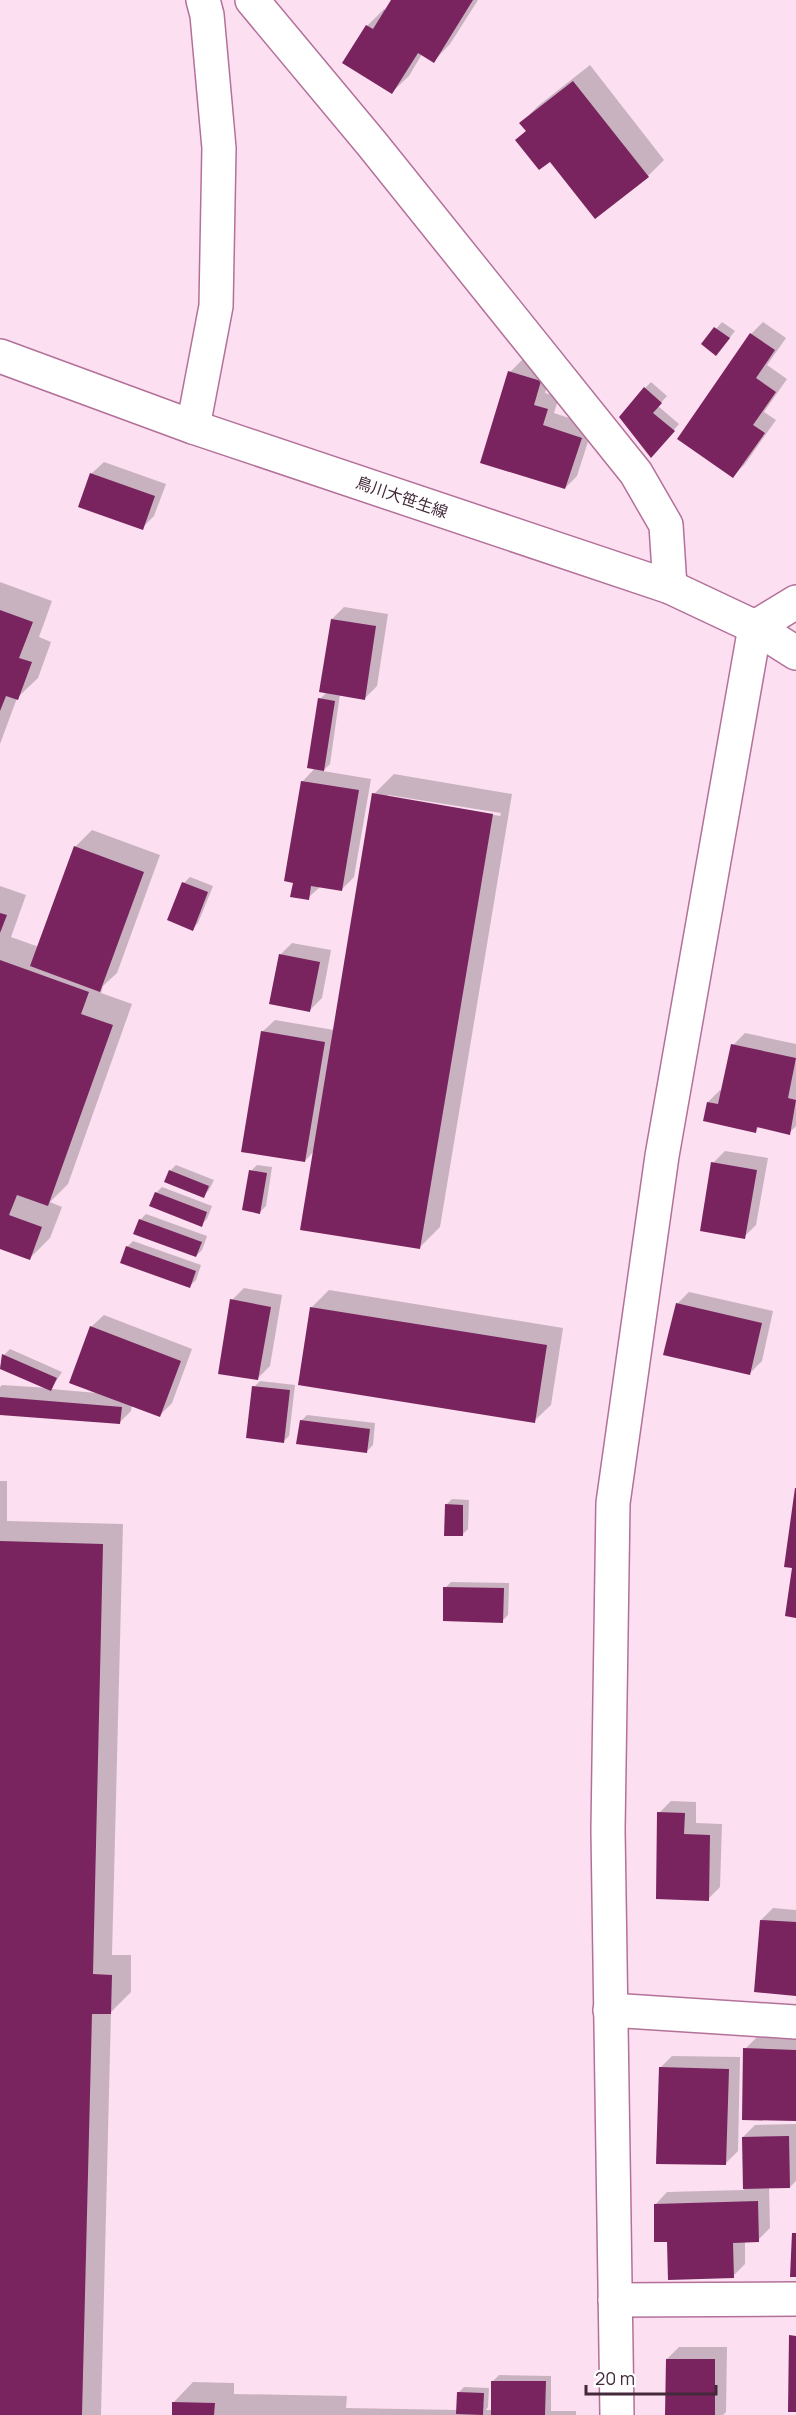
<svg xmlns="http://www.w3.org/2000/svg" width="796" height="2415" font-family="Manrope,'Noto Sans JP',sans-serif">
	<rect width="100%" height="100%" fill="#fcdff0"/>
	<g fill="#0003" fill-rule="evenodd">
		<path d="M 393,0 L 478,0 L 450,44 L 434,61 L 422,54 L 409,76 L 392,92 L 367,26 L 384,9 L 387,11 Z"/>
		<path d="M 590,65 L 664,160 L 648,176 L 550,160 L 517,140 L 527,130 L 521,123 L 538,106 Z"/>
		<path d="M 722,322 L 735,331 L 722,348 L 703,344 Z"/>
		<path d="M 763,322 L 786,338 L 767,365 L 787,379 L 764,412 L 776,420 L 745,464 L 733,476 L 751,334 Z"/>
		<path d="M 522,360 L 552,369 L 545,393 L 559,397 L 554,413 L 593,426 L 577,476 L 565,488 L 510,372 Z"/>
		<path d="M 651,382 L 667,396 L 658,406 L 679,424 L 657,450 L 645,388 Z"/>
		<path d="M 104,462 L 166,484 L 154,516 L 142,528 L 91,474 Z"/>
		<path d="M 0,582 L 52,601 L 39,637 L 51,642 L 38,678 L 17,698 L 0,744 Z"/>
		<path d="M 344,607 L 388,614 L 377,686 L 365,698 L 340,694 L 330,764 L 323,771 L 371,779 L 354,877 L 342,889 L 321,886 L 308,898 L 302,782 L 315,768 L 320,699 L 327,692 L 332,619 Z"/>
		<path d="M 394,774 L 512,794 L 440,1227 L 419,1248 L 314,1151 L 305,1161 L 262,1032 L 275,1020 L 334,1030 L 374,794 ZM 388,795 L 501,813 L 500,816 L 388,798 Z"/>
		<path d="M 92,830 L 160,855 L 117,973 L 103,986 L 101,993 L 132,1004 L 68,1184 L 50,1202 L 62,1207 L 50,1238 L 30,1258 L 0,1247 L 0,886 L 26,895 L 11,937 L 39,947 L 75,847 Z"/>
		<path d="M 190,877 L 213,886 L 198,923 L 193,929 L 184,883 Z"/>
		<path d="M 292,943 L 331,950 L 322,998 L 310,1010 L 280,955 Z"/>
		<path d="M 745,1033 L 796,1044 L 796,1126 L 789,1133 L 760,1126 L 755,1131 L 708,1102 L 720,1090 L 723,1091 L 733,1045 Z"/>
		<path d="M 725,1151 L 768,1158 L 756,1225 L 744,1237 L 713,1163 Z"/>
		<path d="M 176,1165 L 214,1180 L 209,1190 L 203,1196 L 170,1171 Z"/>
		<path d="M 257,1165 L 272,1167 L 266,1206 L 260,1212 L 251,1171 Z"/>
		<path d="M 162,1187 L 212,1206 L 207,1219 L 201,1225 L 156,1193 Z"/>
		<path d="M 146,1214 L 207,1236 L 202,1250 L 196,1256 L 140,1220 Z"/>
		<path d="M 133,1241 L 201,1265 L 196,1280 L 190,1286 L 127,1247 Z"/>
		<path d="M 244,1288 L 282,1295 L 270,1366 L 258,1378 L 232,1300 Z"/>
		<path d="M 329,1290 L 563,1328 L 551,1405 L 534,1421 L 312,1307 Z"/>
		<path d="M 689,1292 L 773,1311 L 762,1361 L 750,1373 L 677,1304 Z"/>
		<path d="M 104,1315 L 192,1349 L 172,1403 L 160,1415 L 132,1405 L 131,1411 L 119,1423 L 0,1413 L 0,1387 L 2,1385 L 49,1388 L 0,1367 L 4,1355 L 10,1349 L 62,1372 L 51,1389 L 97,1393 L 91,1327 Z"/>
		<path d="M 260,1381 L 295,1385 L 289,1436 L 283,1442 L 254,1387 Z"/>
		<path d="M 307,1415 L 375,1423 L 373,1445 L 367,1451 L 301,1421 Z"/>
		<path d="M 0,1481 L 7,1481 L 7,1521 L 123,1524 L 112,1955 L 131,1955 L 131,1992 L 111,2012 L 101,2415 L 0,2415 Z"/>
		<path d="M 452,1499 L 469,1500 L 468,1529 L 462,1535 L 446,1505 Z"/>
		<path d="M 451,1582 L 509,1583 L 508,1615 L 502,1621 L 445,1588 Z"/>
		<path d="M 671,1801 L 696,1802 L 696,1823 L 722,1824 L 720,1887 L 708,1899 L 659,1813 Z"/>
		<path d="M 773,1908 L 796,1910 L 796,1994 L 761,1920 Z"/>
		<path d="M 757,2037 L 796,2038 L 796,2120 L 745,2049 Z"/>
		<path d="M 672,2056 L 740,2057 L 738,2151 L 726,2163 L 660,2068 Z"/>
		<path d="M 796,2124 L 796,2181 L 790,2187 L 769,2187 L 770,2228 L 758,2240 L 745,2241 L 745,2264 L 733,2276 L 669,2241 L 655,2205 L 667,2192 L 744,2190 L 743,2137 L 755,2125 Z"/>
		<path d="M 679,2347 L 727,2347 L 726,2412 L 723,2415 L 667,2415 L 667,2359 Z"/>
		<path d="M 499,2375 L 551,2376 L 551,2411 L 576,2411 L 576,2415 L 173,2415 L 173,2403 L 193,2382 L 234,2383 L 234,2394 L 347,2396 L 346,2408 L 458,2410 L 458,2393 L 464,2387 L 489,2388 L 488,2407 L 486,2410 L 492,2410 L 493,2381 Z"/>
	</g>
	<g fill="#79245f">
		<path d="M 391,0 L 473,0 L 434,63 L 418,53 L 392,94 L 342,63 L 366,25 L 373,29 Z"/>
		<path d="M 573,81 L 649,177 L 595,219 L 550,162 L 539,170 L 515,140 L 526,131 L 519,123 Z"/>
		<path d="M 714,327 L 730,338 L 716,356 L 701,344 Z"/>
		<path d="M 750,333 L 775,350 L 756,378 L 776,392 L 753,425 L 765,433 L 733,478 L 677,439 Z"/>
		<path d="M 508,371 L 541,381 L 534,405 L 548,409 L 543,425 L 582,438 L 565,489 L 480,463 Z"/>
		<path d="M 644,387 L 662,403 L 653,413 L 675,431 L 651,458 L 619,417 Z"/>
		<path d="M 90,473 L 155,496 L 143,530 L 78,507 Z"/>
		<path d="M 0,610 L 33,622 L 19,658 L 32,662 L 18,700 L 6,696 L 0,711 Z"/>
		<path d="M 331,619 L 376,626 L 365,700 L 319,692 Z"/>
		<path d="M 318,698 L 335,701 L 324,771 L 307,768 Z"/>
		<path d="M 301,781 L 359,790 L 342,891 L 311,886 L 309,900 L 290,897 L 293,883 L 284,881 Z"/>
		<path d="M 372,793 L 493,814 L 420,1249 L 300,1230 Z"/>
		<path d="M 74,846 L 144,872 L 100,992 L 30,966 Z"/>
		<path d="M 182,882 L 208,892 L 193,931 L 167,920 Z"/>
		<path d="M 0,913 L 7,915 L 0,933 Z"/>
		<path d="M 279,954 L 320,962 L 310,1012 L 269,1004 Z"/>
		<path d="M 0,960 L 89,992 L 81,1014 L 113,1025 L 48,1206 L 17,1195 L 9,1215 L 42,1227 L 30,1260 L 0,1249 Z"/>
		<path d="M 261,1031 L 325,1042 L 305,1162 L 241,1152 Z"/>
		<path d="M 731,1044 L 796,1058 L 788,1098 L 796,1100 L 790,1135 L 757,1127 L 756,1133 L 703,1121 L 707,1102 L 718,1104 Z"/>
		<path d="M 711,1162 L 757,1170 L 745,1239 L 700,1231 Z"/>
		<path d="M 169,1170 L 209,1186 L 204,1198 L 164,1182 Z"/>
		<path d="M 249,1170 L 267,1173 L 260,1214 L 242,1210 Z"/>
		<path d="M 155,1192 L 207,1212 L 202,1227 L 149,1206 Z"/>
		<path d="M 139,1219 L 202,1242 L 196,1257 L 133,1234 Z"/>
		<path d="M 126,1246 L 196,1271 L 190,1288 L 120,1263 Z"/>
		<path d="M 230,1299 L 271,1307 L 258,1380 L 218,1374 Z"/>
		<path d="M 676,1303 L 762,1323 L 750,1375 L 663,1355 Z"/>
		<path d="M 310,1307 L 547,1345 L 535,1423 L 298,1385 Z"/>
		<path d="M 90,1326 L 181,1361 L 160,1417 L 69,1383 Z"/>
		<path d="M 2,1354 L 57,1378 L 51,1391 L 0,1369 Z"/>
		<path d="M 252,1386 L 290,1390 L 284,1443 L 246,1438 Z"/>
		<path d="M 0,1397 L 122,1407 L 120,1424 L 0,1415 Z"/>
		<path d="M 300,1420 L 370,1429 L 367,1453 L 296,1444 Z"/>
		<path d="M 795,1488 L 796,1488 L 796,1618 L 785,1616 L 792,1568 L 784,1567 Z"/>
		<path d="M 445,1504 L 463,1505 L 463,1536 L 444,1536 Z"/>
		<path d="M 0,1541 L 103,1544 L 93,1974 L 112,1975 L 111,2014 L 92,2014 L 82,2415 L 0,2415 Z"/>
		<path d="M 443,1587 L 504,1588 L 503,1623 L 443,1621 Z"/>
		<path d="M 657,1812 L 685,1813 L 684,1834 L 710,1835 L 709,1901 L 656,1899 Z"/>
		<path d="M 760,1920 L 796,1922 L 796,1996 L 754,1992 Z"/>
		<path d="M 743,2048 L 796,2050 L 796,2121 L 742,2120 Z"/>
		<path d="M 659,2067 L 729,2069 L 726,2165 L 656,2164 Z"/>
		<path d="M 789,2136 L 790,2188 L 743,2189 L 742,2137 Z"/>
		<path d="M 758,2201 L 759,2242 L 733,2243 L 734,2278 L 668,2280 L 667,2242 L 654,2242 L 654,2204 Z"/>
		<path d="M 792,2233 L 796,2233 L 796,2277 L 790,2277 Z"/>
		<path d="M 789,2335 L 796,2336 L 796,2412 L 788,2412 Z"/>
		<path d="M 666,2359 L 715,2359 L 715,2415 L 665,2415 Z"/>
		<path d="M 491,2381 L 546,2381 L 545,2415 L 491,2415 Z"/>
		<path d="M 457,2392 L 484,2393 L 483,2415 L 456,2414 Z"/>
		<path d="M 172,2402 L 215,2403 L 214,2415 L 172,2415 Z"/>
	</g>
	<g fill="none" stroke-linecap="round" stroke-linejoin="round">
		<defs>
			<g id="minor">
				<path d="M 252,0 L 372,144 L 636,473 L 666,525 L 670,587"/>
				<path d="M 0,356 L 193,427 L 670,587 L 755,627 L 796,653"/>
				<path d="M 193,427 L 216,306 L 219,148 L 207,15 L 203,0"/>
				<path d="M 610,2010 L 796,2022"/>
				<path d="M 615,2300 L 796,2299"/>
				<path d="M 617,2415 L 608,1830 L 613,1503 L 662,1156 L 755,627 L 796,602"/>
			</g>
		</defs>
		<use href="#minor" stroke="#b3719a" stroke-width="36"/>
		<use href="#minor" stroke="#fff" stroke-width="33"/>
	</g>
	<g text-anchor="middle" stroke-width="6" stroke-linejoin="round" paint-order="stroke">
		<g font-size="16" fill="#44293a" stroke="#fff">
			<text transform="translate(402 497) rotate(19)" y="6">鳥川大笹生線</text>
		</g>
	</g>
	<path d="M586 2385v9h130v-9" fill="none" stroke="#44293a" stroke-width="3"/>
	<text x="595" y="2385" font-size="18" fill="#44293a" stroke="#ffffff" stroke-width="4.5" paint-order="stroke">20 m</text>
</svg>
